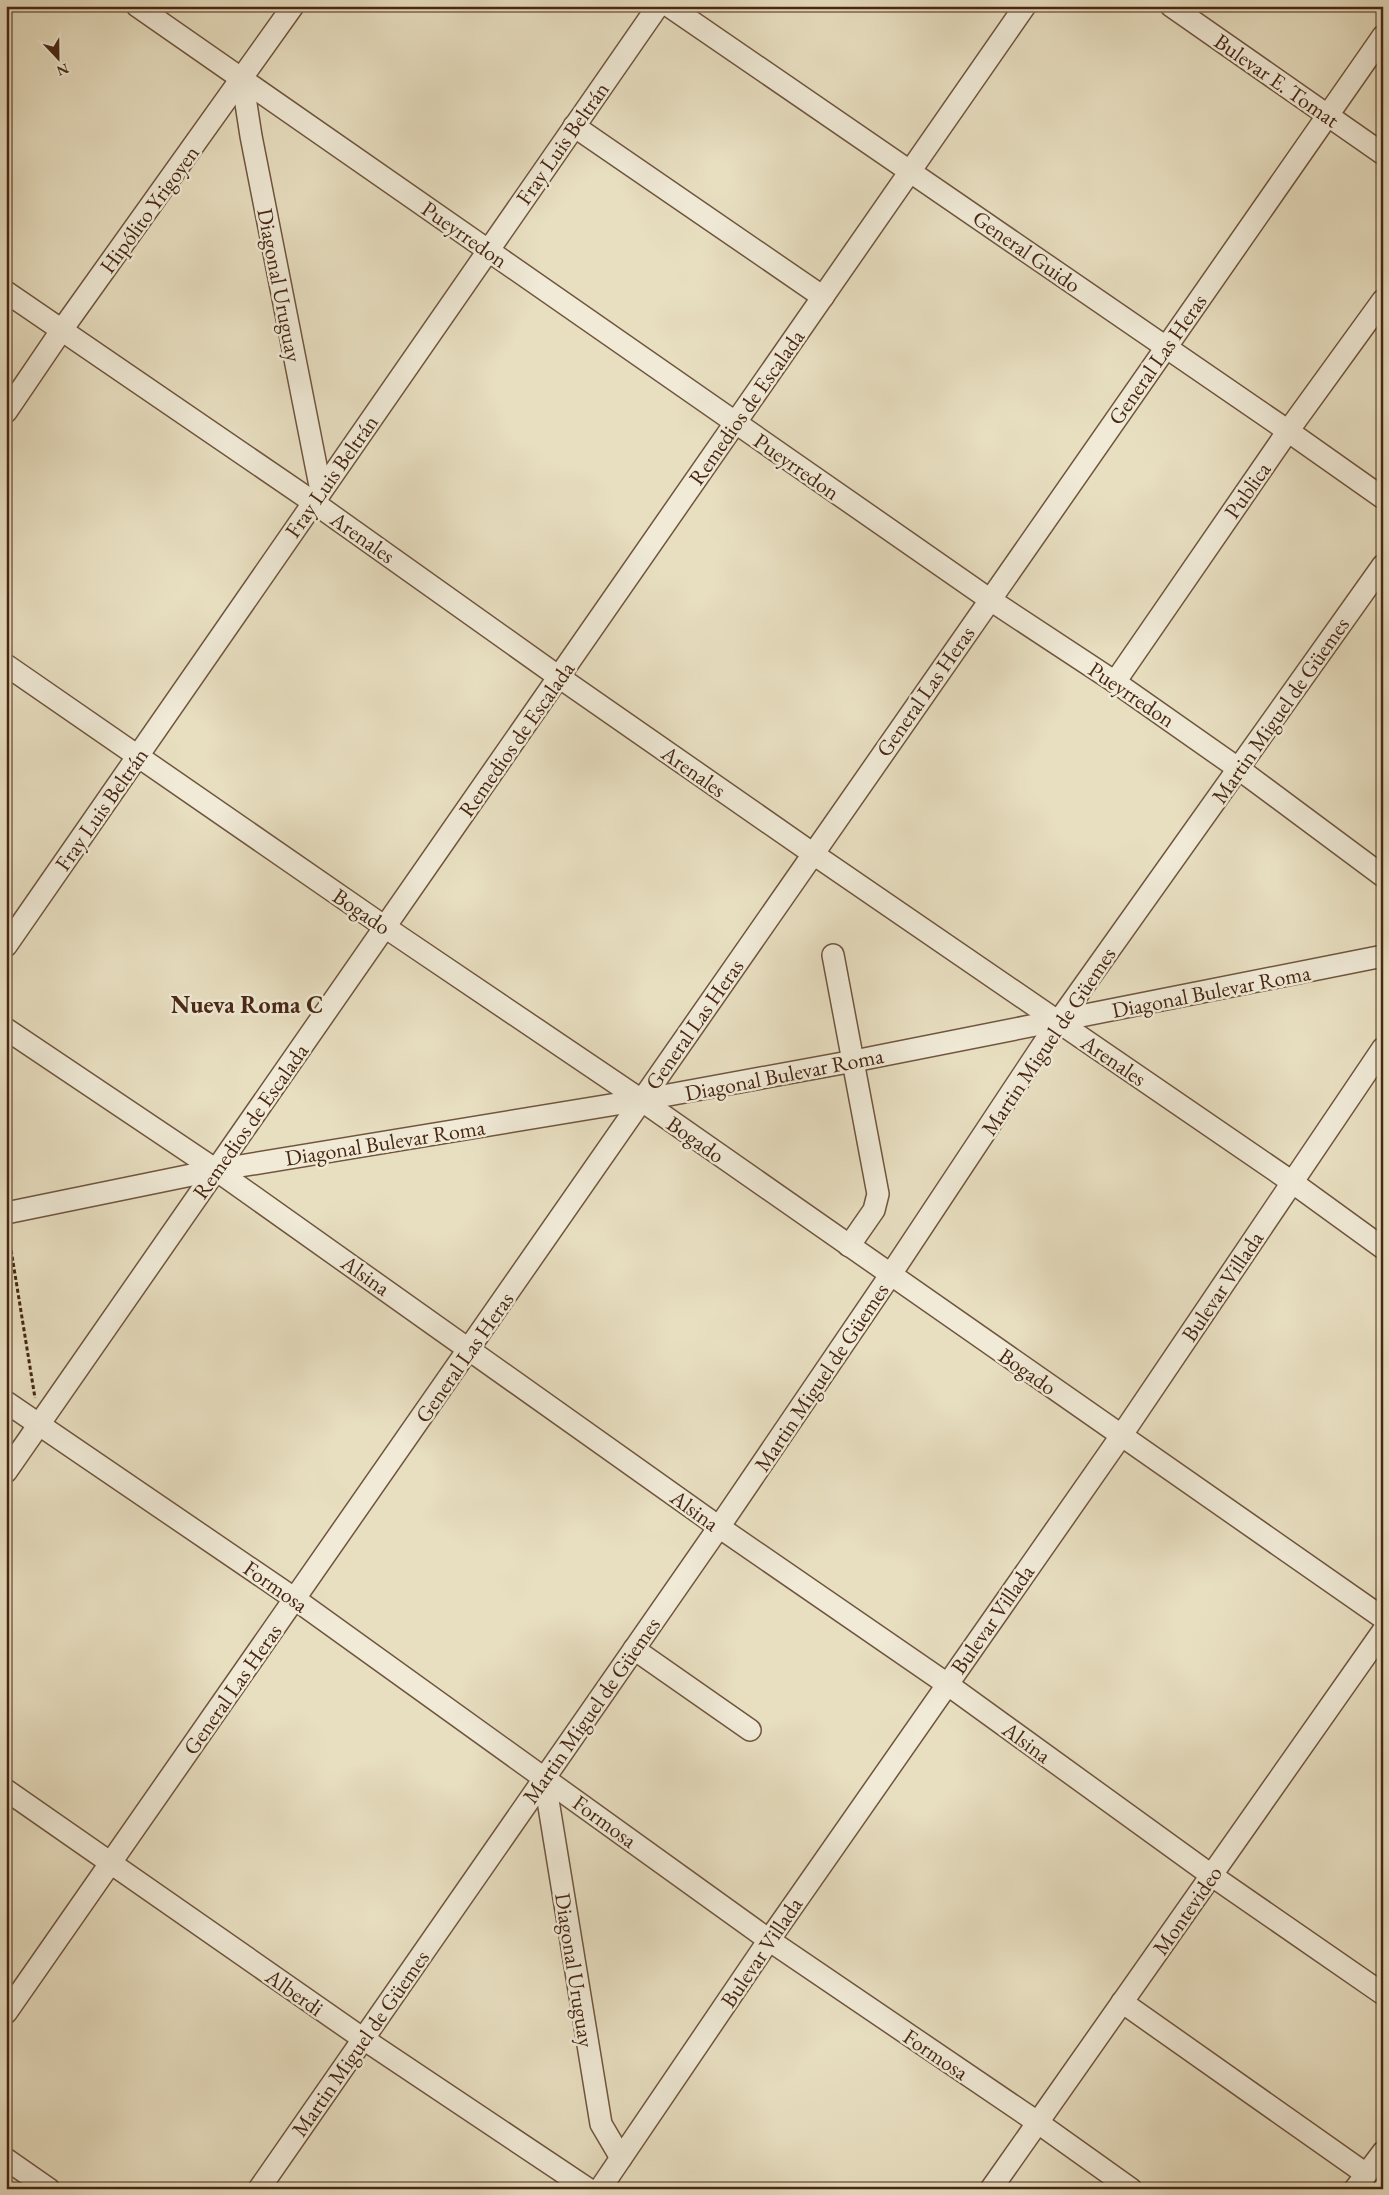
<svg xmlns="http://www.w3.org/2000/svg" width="1389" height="2195" font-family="'EB Garamond',serif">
	<rect width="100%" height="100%" fill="#e8dfc1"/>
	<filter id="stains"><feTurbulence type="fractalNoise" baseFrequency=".004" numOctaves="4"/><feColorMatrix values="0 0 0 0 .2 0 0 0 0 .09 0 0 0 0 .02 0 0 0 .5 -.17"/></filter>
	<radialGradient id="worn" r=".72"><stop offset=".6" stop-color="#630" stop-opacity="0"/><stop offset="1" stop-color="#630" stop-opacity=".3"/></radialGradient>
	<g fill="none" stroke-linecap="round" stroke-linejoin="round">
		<defs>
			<g id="minor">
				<path d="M 137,6 L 989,599 L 1115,682 L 1239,769 L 1383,876"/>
				<path d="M 669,6 L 1288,431 L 1383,498"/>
				<path d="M 1171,6 L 1383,154"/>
				<path d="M 242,78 L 251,136 L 321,491"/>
				<path d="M 574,126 L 823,297"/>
				<path d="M 6,292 L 313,502 L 559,677 L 812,853 L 1292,1182 L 1383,1248"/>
				<path d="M 6,412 L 61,331 L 293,6"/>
				<path d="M 6,665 L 385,927 L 641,1100 L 1383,1618"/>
				<path d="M 1115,682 L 1288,431 L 1383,300"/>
				<path d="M 6,946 L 658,6"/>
				<path d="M 833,955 L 878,1194 L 874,1210 L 849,1246"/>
				<path d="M 6,1029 L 216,1170 L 719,1527 L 947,1684 L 1211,1875 L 1383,1994"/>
				<path d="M 6,1213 L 216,1170 L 641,1100 L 854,1061 L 1383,956"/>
				<path d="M 6,1402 L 295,1599 L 769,1940 L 1037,2122 L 1131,2189"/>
				<path d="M 6,1472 L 1025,6"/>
				<path d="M 634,1649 L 750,1730"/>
				<path d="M 544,1776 L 601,2124 L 621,2158"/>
				<path d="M 6,1790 L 362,2038 L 588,2189"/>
				<path d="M 1122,2002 L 1366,2174"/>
				<path d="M 6,2013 L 1383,36"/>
				<path d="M 6,2159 L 49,2189"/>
				<path d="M 259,2189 L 719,1527 L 891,1274 L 1058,1022 L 1383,565"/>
				<path d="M 600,2189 L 769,1940 L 1121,1436 L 1383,1048"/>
				<path d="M 991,2189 L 1383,1631"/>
				<path d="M 1355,2189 L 1383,2152"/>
			</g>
		</defs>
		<use href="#minor" stroke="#70553e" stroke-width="24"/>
		<path stroke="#482713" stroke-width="3" stroke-dasharray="4 2.5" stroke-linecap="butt" d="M 8,1231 L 35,1398"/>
		<use href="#minor" stroke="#f0ead7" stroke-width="21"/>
	</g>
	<g text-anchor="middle" stroke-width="5" stroke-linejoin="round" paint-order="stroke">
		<g font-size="22" fill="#482713" stroke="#f0ead7">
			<text transform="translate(1277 80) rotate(35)" y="8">Bulevar E. Tomat</text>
			<text transform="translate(562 143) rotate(-55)" y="8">Fray Luis Beltrán</text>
			<text transform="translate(149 209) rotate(-54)" y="8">Hipólito Yrigoyen</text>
			<text transform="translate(465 234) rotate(35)" y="8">Pueyrredon</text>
			<text transform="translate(1027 251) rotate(35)" y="8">General Guido</text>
			<text transform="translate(280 285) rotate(79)" y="8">Diagonal Uruguay</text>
			<text transform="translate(1157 359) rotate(-55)" y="8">General Las Heras</text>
			<text transform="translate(746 407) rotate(-55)" y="8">Remedios de Escalada</text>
			<text transform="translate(797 466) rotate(35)" y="8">Pueyrredon</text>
			<text transform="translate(331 476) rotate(-55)" y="8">Fray Luis Beltrán</text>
			<text transform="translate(1247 490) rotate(-55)" y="8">Publica</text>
			<text transform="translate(363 537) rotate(35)" y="8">Arenales</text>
			<text transform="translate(925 691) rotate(-55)" y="8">General Las Heras</text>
			<text transform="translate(1132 694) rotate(34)" y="8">Pueyrredon</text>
			<text transform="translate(1280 710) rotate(-55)" y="8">Martin Miguel de Güemes</text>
			<text transform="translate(516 739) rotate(-55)" y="8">Remedios de Escalada</text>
			<text transform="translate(694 771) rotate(35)" y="8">Arenales</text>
			<text transform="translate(101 809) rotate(-55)" y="8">Fray Luis Beltrán</text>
			<text transform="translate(362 911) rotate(34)" y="8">Bogado</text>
			<text transform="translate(1211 991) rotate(-11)" y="8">Diagonal Bulevar Roma</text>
			<text transform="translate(694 1024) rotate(-55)" y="8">General Las Heras</text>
			<text transform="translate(1048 1041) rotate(-56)" y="8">Martin Miguel de Güemes</text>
			<text transform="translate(1114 1060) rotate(34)" y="8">Arenales</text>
			<text transform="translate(784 1074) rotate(-11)" y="8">Diagonal Bulevar Roma</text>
			<text transform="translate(250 1121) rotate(-55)" y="8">Remedios de Escalada</text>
			<text transform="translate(696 1139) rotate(35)" y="8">Bogado</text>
			<text transform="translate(385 1142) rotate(-9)" y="8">Diagonal Bulevar Roma</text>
			<text transform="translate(366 1275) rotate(35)" y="8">Alsina</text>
			<text transform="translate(1222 1286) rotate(-56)" y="8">Bulevar Villada</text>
			<text transform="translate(464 1357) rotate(-55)" y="8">General Las Heras</text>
			<text transform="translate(1028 1371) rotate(35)" y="8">Bogado</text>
			<text transform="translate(821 1377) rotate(-56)" y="8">Martin Miguel de Güemes</text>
			<text transform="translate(695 1510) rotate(36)" y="8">Alsina</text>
			<text transform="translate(276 1586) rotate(35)" y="8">Formosa</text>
			<text transform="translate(992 1619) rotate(-55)" y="8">Bulevar Villada</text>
			<text transform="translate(232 1689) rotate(-55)" y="8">General Las Heras</text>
			<text transform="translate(591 1710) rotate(-55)" y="8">Martin Miguel de Güemes</text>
			<text transform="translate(1027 1742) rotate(36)" y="8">Alsina</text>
			<text transform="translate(605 1821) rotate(36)" y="8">Formosa</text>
			<text transform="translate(1187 1910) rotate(-55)" y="8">Montevideo</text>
			<text transform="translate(761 1952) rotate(-56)" y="8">Bulevar Villada</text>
			<text transform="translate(575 1970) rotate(81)" y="8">Diagonal Uruguay</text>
			<text transform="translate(295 1992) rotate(35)" y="8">Alberdi</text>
			<text transform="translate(360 2043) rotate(-55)" y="8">Martin Miguel de Güemes</text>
			<text transform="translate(936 2054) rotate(34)" y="8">Formosa</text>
		</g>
		<g font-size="24" font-weight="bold" fill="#482713" stroke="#f0ead7">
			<text x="247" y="1013">Nueva Roma C</text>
		</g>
	</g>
	<rect width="1389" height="2195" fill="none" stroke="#e8dfc1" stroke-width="25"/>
	<rect x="8" y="8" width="1374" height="2180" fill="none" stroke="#482713" stroke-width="2.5"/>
	<rect x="12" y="12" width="1364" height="2170" fill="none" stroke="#482713"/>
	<g transform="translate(58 58) rotate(158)" stroke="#f0ead7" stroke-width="4" paint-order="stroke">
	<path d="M0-4L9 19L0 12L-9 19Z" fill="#482713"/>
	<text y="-8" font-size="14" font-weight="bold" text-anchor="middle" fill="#482713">N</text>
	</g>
	<rect width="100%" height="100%" filter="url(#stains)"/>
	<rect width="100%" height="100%" fill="url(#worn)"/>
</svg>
